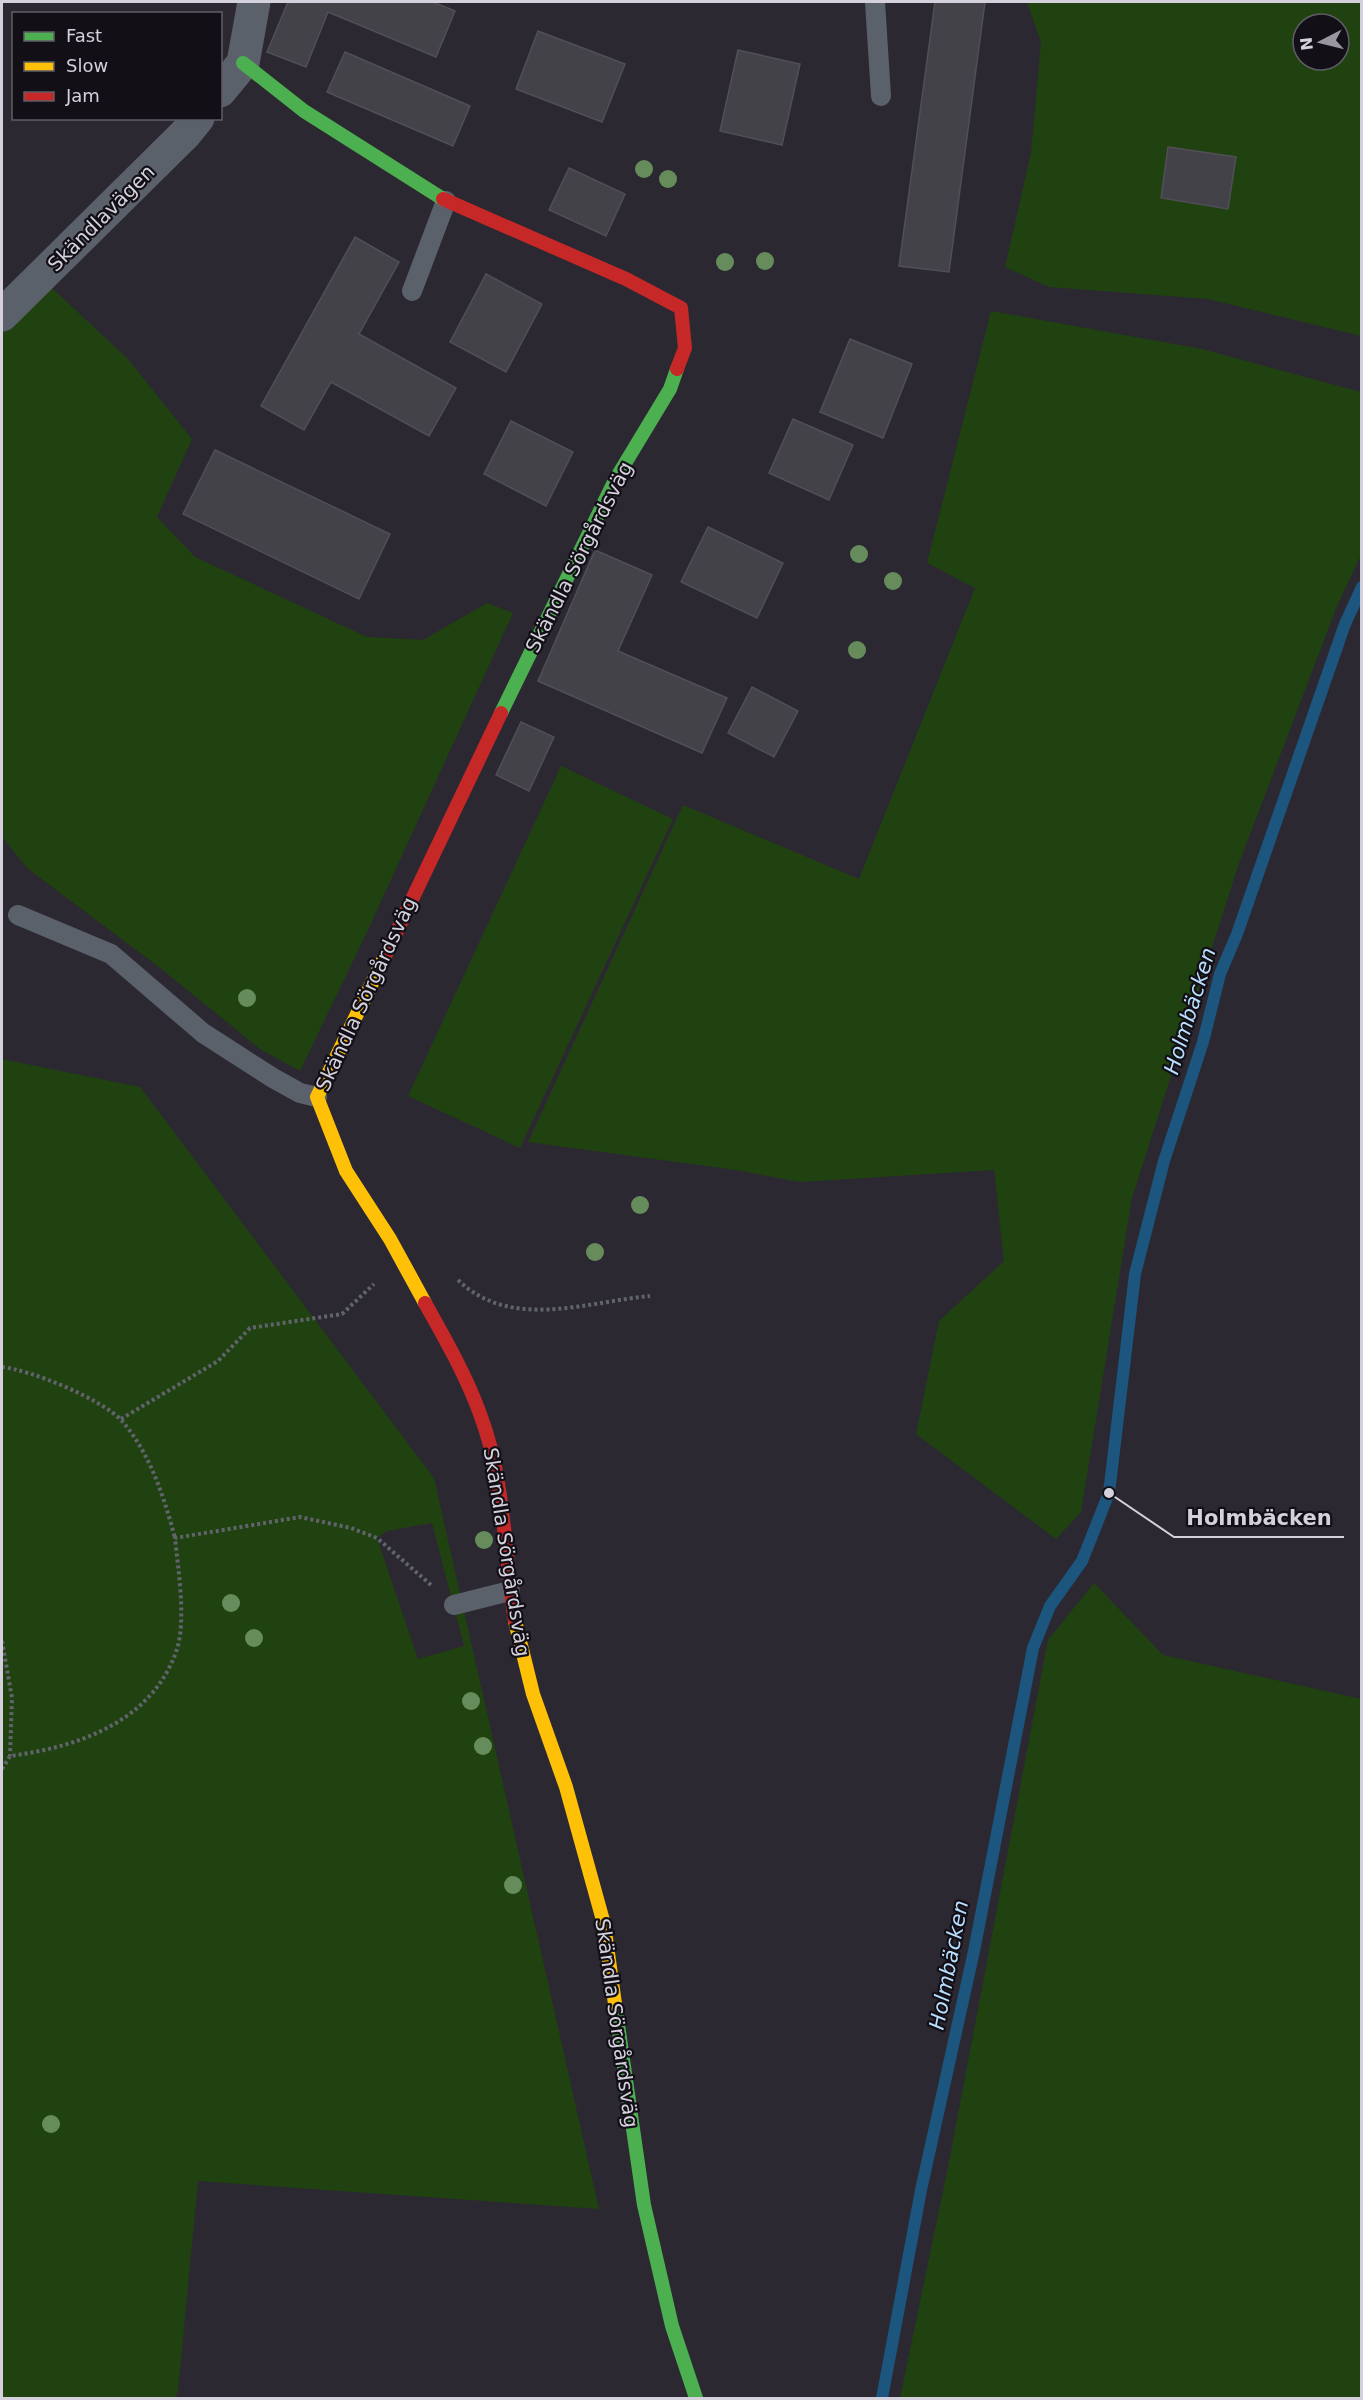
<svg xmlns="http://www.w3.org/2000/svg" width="1363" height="2400" font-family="'DejaVu Sans',sans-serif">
	<rect width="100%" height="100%" fill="#2b2832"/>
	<g fill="#204210" fill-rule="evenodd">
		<path d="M 1027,2 L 1361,2 L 1361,336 L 1208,299 L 1049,287 L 1005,267 L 1031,153 L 1041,42 ZM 1303,24 L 1339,24 L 1339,60 L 1303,60 Z"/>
		<path d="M 52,288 L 128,359 L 192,439 L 157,517 L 195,557 L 367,637 L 423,640 L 487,603 L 513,613 L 367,932 L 300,1071 L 260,1049 L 159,967 L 27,868 L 2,837 L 2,332 Z"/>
		<path d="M 991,311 L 1202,349 L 1361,392 L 1361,555 L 1337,606 L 1238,866 L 1132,1198 L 1081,1512 L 1056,1539 L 916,1434 L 939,1321 L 1004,1261 L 994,1170 L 800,1182 L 736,1170 L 528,1142 L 683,805 L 859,879 L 975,588 L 927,563 Z"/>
		<path d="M 561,766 L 673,819 L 520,1148 L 408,1096 Z"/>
		<path d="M 2,1059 L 140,1087 L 434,1478 L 599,2209 L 198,2181 L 178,2391 L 175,2398 L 2,2398 ZM 432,1523 L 464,1646 L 418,1659 L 377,1538 L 387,1531 Z"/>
		<path d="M 1094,1583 L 1163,1655 L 1361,1699 L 1361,2398 L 900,2398 L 948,2167 L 1048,1640 Z"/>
	</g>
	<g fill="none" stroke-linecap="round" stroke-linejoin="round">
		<path stroke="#1c567f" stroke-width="12" d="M 882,2398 L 921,2190 L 974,1951 L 1033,1648 L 1050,1606 L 1082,1561 L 1109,1493 L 1135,1274 L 1164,1161 L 1203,1042 L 1220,974 L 1237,934 L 1345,624 L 1362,587"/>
	</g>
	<g fill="#444249" stroke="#514e57" stroke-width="1.5">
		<path d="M 288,2 L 433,2 L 455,11 L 436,57 L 328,12 L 306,67 L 267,52 Z"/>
		<path d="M 935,2 L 985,2 L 949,272 L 899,266 Z"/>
		<path d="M 538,31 L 625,64 L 602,122 L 516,89 Z"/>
		<path d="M 738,50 L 800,64 L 782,145 L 720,131 Z"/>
		<path d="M 345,52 L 470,106 L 453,146 L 327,92 Z"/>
		<path d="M 1168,147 L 1236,157 L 1228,209 L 1161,198 Z"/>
		<path d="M 569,168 L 625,194 L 606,236 L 549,210 Z"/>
		<path d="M 355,237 L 399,262 L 359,334 L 456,388 L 429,436 L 331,382 L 304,430 L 261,406 Z"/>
		<path d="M 486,274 L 542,304 L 506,372 L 450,342 Z"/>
		<path d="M 850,339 L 912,364 L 883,438 L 820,412 Z"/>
		<path d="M 793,419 L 853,445 L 829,500 L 769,473 Z"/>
		<path d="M 511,421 L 573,452 L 546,506 L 484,474 Z"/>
		<path d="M 215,450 L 390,534 L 359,599 L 183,514 Z"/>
		<path d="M 708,527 L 783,563 L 757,618 L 681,582 Z"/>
		<path d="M 595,550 L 652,575 L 618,651 L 727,698 L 702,753 L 538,681 Z"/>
		<path d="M 752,687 L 798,711 L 774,757 L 728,733 Z"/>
		<path d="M 521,722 L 554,737 L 529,791 L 496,775 Z"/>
	</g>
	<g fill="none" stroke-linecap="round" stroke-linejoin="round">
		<g stroke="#61646c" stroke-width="4" stroke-dasharray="3 3" stroke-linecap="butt">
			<path d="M 458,1280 C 511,1331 585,1302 650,1296"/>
			<path d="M 2,1367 C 31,1370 102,1399 122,1421 C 150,1453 164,1497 175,1538"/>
			<path d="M 121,1419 L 218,1361 L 250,1328 L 342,1314 L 374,1284"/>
			<path d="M 2,1641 L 12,1698 L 10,1756"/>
			<path d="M 2,1769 L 10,1756 C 78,1747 151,1722 176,1652 C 187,1622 178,1569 175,1538 L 300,1517 L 351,1528 L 377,1538 L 431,1585"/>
		</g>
		<g stroke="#5b616b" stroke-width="20">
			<path d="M 875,2 L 881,96"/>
			<path d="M 412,291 L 446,201"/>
			<path d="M 18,915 L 111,954 L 203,1033 L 273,1078 L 300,1093 L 317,1097"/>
			<path d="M 454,1605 L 510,1591"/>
		</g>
		<g stroke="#5b616b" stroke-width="33">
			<path d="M 220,91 L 243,63 L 254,2"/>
			<path d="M 2,315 L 185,134 L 198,118"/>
		</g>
		<g stroke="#4caf50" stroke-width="14">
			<path d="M 243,63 L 304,111 L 443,199"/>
			<path d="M 501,713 L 615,480 L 670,389 L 677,369"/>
			<path d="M 615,2004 L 644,2205 L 672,2326 L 696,2398"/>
		</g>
		<g stroke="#ffc107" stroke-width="14">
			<path d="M 385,956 L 317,1097 L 346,1171 L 390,1239 L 425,1303"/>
			<path d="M 515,1621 L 533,1694 L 566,1787 L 604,1924 L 615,2004"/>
		</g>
		<g stroke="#c62828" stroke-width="14">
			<path d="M 443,199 L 626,279 L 681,308 L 685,348 L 677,369"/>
			<path d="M 385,956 L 501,713"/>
			<path d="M 425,1303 C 445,1339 466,1375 480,1414 C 505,1479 504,1553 515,1621"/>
		</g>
	</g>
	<g fill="#658c5a">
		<circle cx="644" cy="169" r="9"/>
		<circle cx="668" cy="179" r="9"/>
		<circle cx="765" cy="261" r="9"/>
		<circle cx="725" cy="262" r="9"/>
		<circle cx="859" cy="554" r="9"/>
		<circle cx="893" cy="581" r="9"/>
		<circle cx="857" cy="650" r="9"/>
		<circle cx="247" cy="998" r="9"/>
		<circle cx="640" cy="1205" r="9"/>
		<circle cx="595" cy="1252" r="9"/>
		<circle cx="484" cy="1540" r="9"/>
		<circle cx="231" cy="1603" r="9"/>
		<circle cx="254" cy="1638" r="9"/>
		<circle cx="471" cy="1701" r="9"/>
		<circle cx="483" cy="1746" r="9"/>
		<circle cx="513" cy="1885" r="9"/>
		<circle cx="51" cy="2124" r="9"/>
	</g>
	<g text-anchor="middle" stroke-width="4.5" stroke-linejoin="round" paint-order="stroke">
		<g font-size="20" fill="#d4d1dc" stroke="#120f17">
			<text transform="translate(101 218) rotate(-45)" y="7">Skändlavägen</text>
			<text transform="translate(579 557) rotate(-63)" y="7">Skändla Sörgårdsväg</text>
			<text transform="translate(366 994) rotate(-65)" y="7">Skändla Sörgårdsväg</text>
			<text transform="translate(507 1552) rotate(81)" y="7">Skändla Sörgårdsväg</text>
			<text transform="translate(617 2023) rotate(82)" y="7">Skändla Sörgårdsväg</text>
		</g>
		<g font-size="21" font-style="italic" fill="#b9dfff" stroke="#120f17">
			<text transform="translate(1190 1011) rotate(-73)" y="7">Holmbäcken</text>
			<text transform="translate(949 1965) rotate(-79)" y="7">Holmbäcken</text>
		</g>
	</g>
	<path fill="none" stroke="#d4d1dc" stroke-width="2" d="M1109 1493L1174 1537H1344"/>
	<circle fill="#d4d1dc" stroke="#120f17" stroke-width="2" cx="1109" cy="1493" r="6"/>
	<g font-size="21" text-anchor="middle" font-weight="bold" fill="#d4d1dc" stroke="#120f17" stroke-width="4.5" stroke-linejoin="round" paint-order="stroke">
		<text x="1259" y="1525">Holmbäcken</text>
	</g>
	<rect width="1363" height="2400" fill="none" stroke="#d4d1dc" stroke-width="6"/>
	<rect x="12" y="12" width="210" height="108" fill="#120f17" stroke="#605d66" stroke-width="1.5"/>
	<rect x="24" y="32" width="30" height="9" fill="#4caf50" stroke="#605d66" stroke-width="1.5"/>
	<text x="66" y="42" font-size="18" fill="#d4d1dc">Fast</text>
	<rect x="24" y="62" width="30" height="9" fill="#ffc107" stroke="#605d66" stroke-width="1.5"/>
	<text x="66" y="72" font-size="18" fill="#d4d1dc">Slow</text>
	<rect x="24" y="92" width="30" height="9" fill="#c62828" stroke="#605d66" stroke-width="1.5"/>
	<text x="66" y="102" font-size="18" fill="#d4d1dc">Jam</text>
	<g transform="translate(1321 42) rotate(263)"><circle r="28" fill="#120f17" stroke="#605d66" stroke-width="1.5"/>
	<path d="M0-4.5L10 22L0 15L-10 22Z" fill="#9996a0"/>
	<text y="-9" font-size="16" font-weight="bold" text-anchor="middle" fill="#d4d1dc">N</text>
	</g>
</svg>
